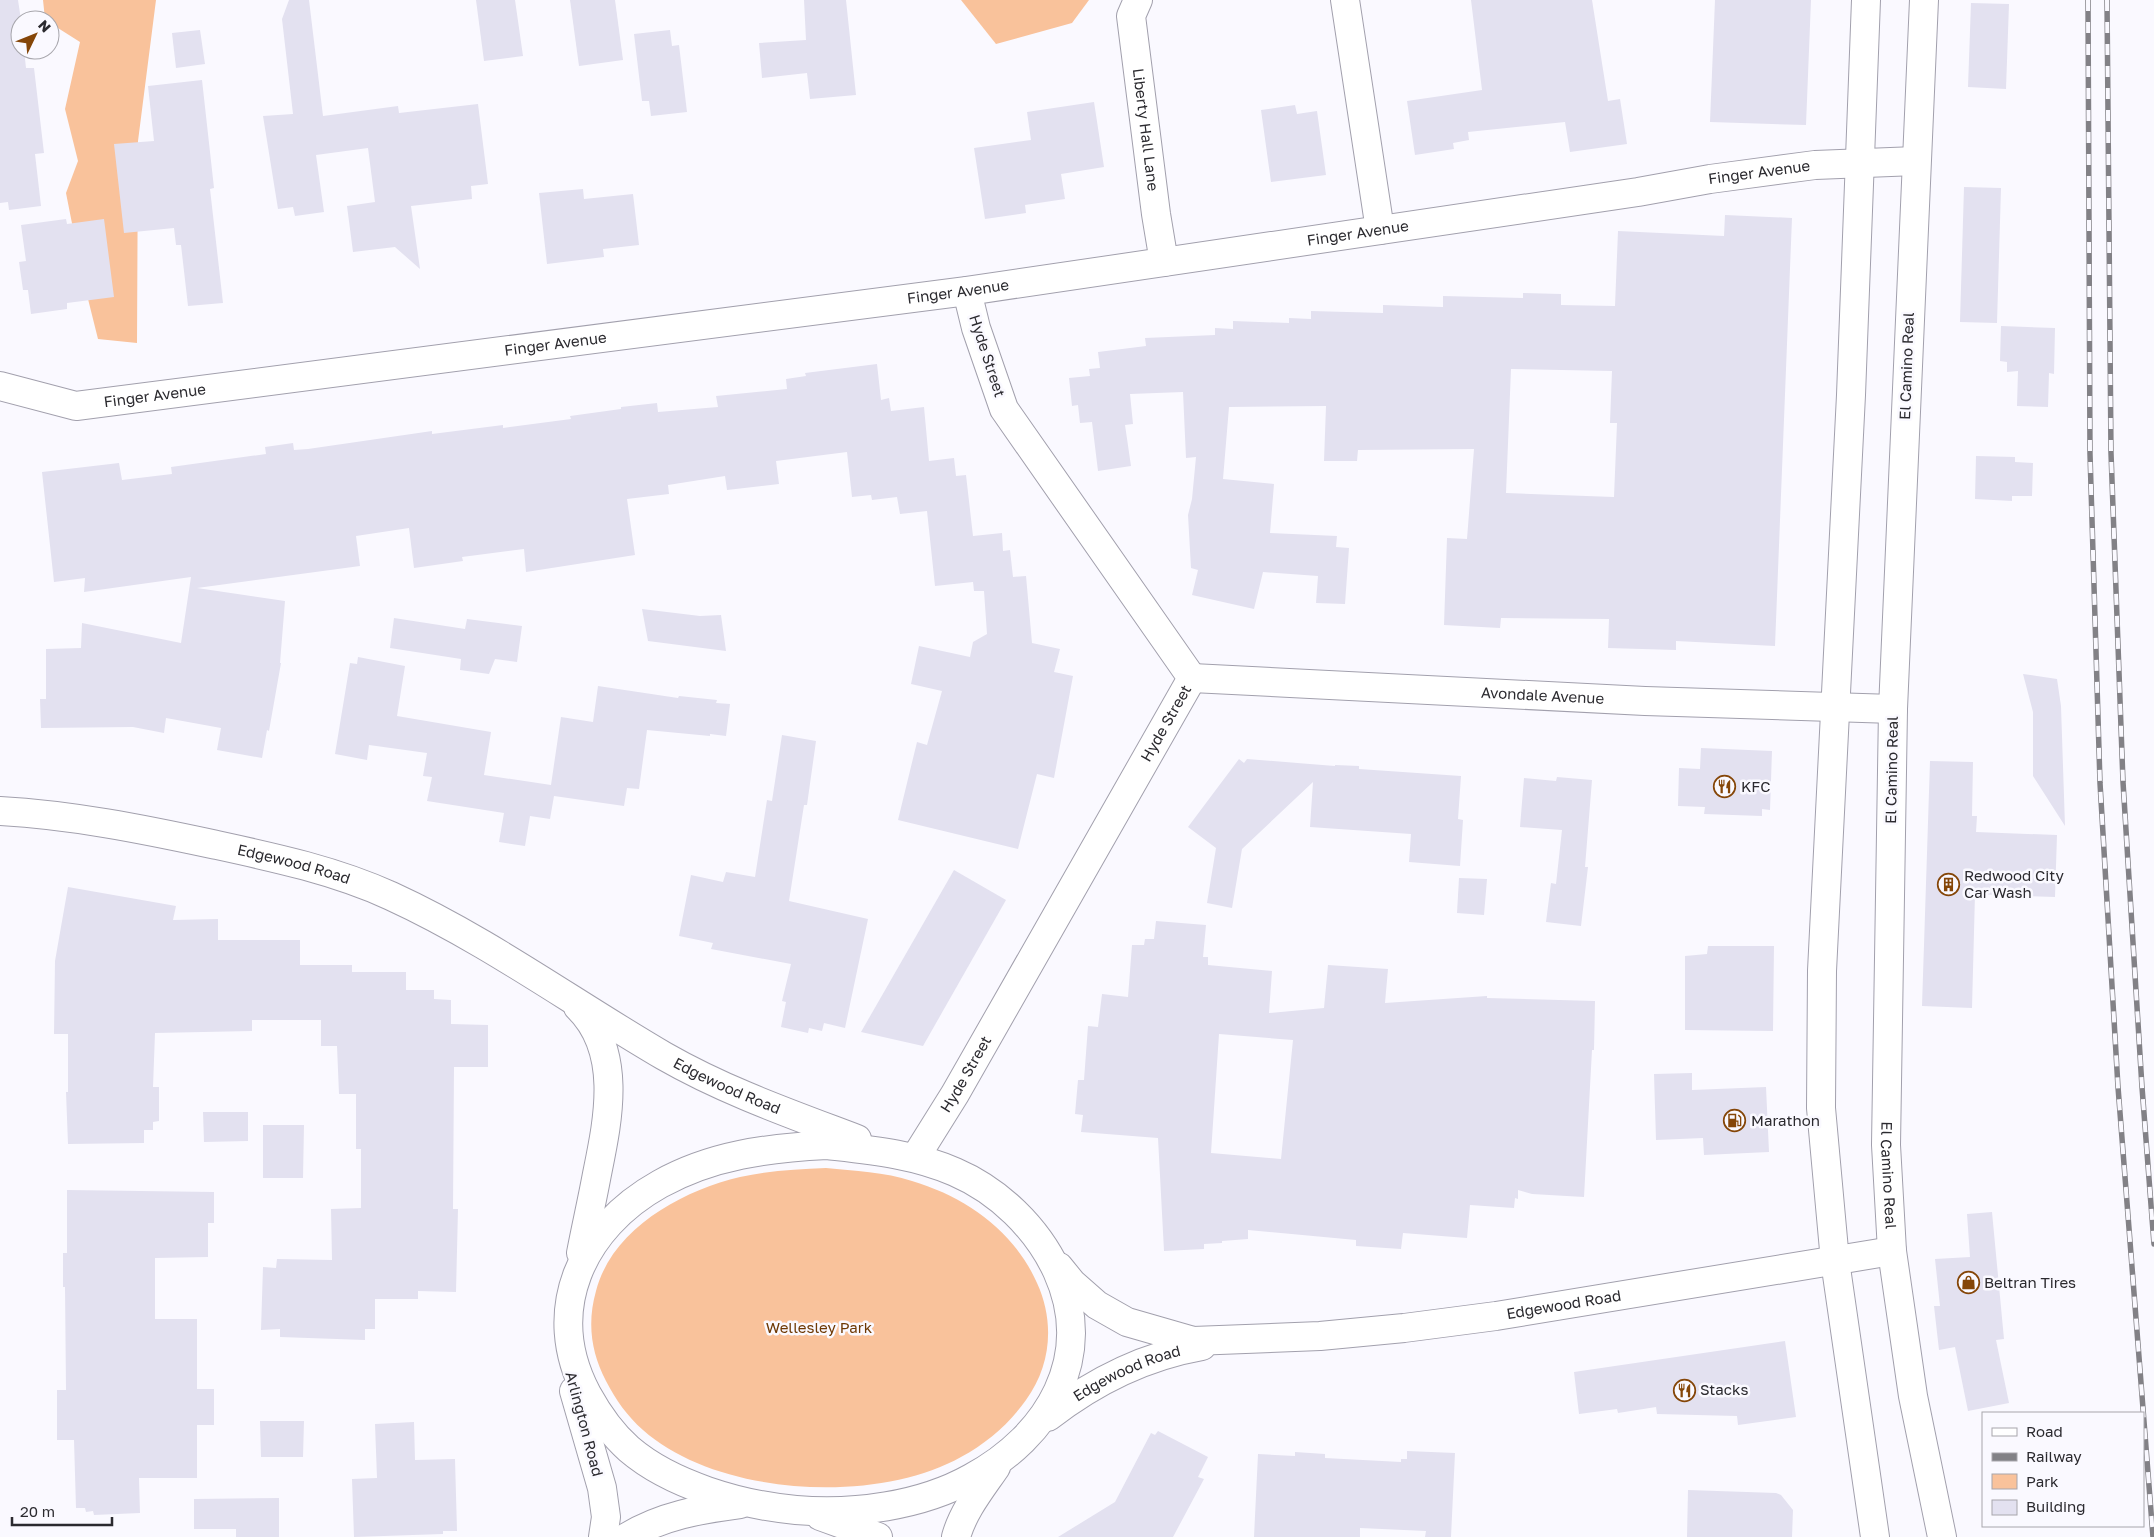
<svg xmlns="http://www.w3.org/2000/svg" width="2154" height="1537" font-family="'Golos Text',sans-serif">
	<rect width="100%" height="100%" fill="#faf9ff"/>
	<g fill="#f9c29b">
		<path d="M 43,0 L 156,0 L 138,141 L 137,343 L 98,339 L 83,279 L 66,193 L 78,161 L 65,109 L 80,42 L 50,23 L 50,20 L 45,19 Z"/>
		<path d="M 961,0 L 1089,0 L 1072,23 L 996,44 Z"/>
		<path d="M 826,1168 C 854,1171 885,1172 912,1181 C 966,1197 1014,1231 1037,1283 C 1055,1322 1051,1366 1026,1400 C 1009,1424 987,1443 961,1457 C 876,1505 717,1496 643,1430 C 627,1416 616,1400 606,1381 C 591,1352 587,1323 596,1291 C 612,1229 681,1191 740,1177 C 768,1171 797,1169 826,1168 Z"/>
	</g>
	<g fill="#e3e1f0" fill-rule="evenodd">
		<path d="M 0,0 L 18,0 L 21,20 L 20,50 L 24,50 L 26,68 L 34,68 L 44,153 L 35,154 L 41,206 L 9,210 L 8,202 L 0,203 Z"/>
		<path d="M 289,0 L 309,0 L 323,116 L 398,106 L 399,113 L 478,104 L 488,184 L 471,186 L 472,199 L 411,206 L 420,269 L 395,247 L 353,252 L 347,206 L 375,202 L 368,148 L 316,155 L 324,212 L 295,216 L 293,207 L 278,209 L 263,116 L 293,114 L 282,19 Z"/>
		<path d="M 476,0 L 515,0 L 523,56 L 484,61 Z"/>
		<path d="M 570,0 L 615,0 L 623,60 L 579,66 Z"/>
		<path d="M 804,0 L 846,0 L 856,95 L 810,99 L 807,73 L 762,78 L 759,43 L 806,40 Z"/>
		<path d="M 1471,0 L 1592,0 L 1608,101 L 1620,99 L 1627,144 L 1570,152 L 1565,122 L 1468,132 L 1469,140 L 1453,143 L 1454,149 L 1415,155 L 1407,101 L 1482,90 Z"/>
		<path d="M 1715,0 L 1811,0 L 1806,125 L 1710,122 Z"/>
		<path d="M 1971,3 L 2009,4 L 2006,89 L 1968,87 Z"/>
		<path d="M 200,30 L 205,64 L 176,68 L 172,33 Z"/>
		<path d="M 670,30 L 672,46 L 679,45 L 687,112 L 651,116 L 649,101 L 642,101 L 634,34 Z"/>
		<path d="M 202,80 L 214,188 L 210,189 L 223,303 L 188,306 L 181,245 L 176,245 L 174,228 L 124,233 L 114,144 L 154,141 L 148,86 Z"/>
		<path d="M 1094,102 L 1104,167 L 1061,174 L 1065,199 L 1025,205 L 1026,213 L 985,219 L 974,148 L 1031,140 L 1027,112 Z"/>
		<path d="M 1295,105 L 1297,114 L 1317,111 L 1326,175 L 1271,182 L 1261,110 Z"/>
		<path d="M 1964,187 L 2001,188 L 1997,323 L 1960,322 Z"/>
		<path d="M 583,189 L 584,199 L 633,194 L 639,245 L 603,249 L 604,257 L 547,264 L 539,193 Z"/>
		<path d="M 1725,215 L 1792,218 L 1775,646 L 1676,641 L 1676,650 L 1608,648 L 1609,619 L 1501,618 L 1500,628 L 1444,625 L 1447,538 L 1467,539 L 1474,449 L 1358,450 L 1357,461 L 1324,461 L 1326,406 L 1229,407 L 1223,479 L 1274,484 L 1270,533 L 1337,536 L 1336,547 L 1349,548 L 1345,604 L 1316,603 L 1318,576 L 1263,572 L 1254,609 L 1192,595 L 1198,570 L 1191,568 L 1188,515 L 1192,499 L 1196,457 L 1186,458 L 1183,392 L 1130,394 L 1133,424 L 1125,425 L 1131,466 L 1098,471 L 1092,422 L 1080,423 L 1078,405 L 1072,406 L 1069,378 L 1090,376 L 1089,369 L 1100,368 L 1098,352 L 1146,346 L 1145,338 L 1215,335 L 1215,328 L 1233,329 L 1233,321 L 1289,323 L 1289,318 L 1311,319 L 1311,311 L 1383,313 L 1383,305 L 1443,307 L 1443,296 L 1523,298 L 1523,293 L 1561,294 L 1561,305 L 1615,306 L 1618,231 L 1724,236 ZM 1511,369 L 1612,371 L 1610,423 L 1617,423 L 1614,497 L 1506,493 Z"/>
		<path d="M 66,219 L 67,224 L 104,219 L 114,297 L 67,303 L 67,309 L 31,314 L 28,290 L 23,290 L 19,262 L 26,261 L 21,225 Z"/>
		<path d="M 2001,326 L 2055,328 L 2054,374 L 2049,373 L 2048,407 L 2017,406 L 2018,371 L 2007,372 L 2007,362 L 2000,361 Z"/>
		<path d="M 877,364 L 881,400 L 889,398 L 891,411 L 924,407 L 929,461 L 954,458 L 956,476 L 966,475 L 973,536 L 1002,533 L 1003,551 L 1010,550 L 1013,577 L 1026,576 L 1032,643 L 1060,649 L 1054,672 L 1073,676 L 1054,778 L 1037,774 L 1018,849 L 898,820 L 917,742 L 927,745 L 942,691 L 911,684 L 919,646 L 970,657 L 973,642 L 987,634 L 984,591 L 974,591 L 973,582 L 935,586 L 927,511 L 900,514 L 897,497 L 872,500 L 871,495 L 852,497 L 847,452 L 776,461 L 779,484 L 727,490 L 725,476 L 668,485 L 669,494 L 627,499 L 635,555 L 526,572 L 524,549 L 462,557 L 463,561 L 414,568 L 409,528 L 356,536 L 360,566 L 197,588 L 285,601 L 280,663 L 281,663 L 269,731 L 267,730 L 262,758 L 217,750 L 221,728 L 166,718 L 164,733 L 133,727 L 41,728 L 40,699 L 46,699 L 46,649 L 81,648 L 82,623 L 181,643 L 191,577 L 84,592 L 85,578 L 54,582 L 42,472 L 119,463 L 122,480 L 172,474 L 171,467 L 266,454 L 265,447 L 293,443 L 294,450 L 308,449 L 432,431 L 432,434 L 503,425 L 503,428 L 571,419 L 570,416 L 621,409 L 621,407 L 657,403 L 658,412 L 718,407 L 716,396 L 787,389 L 786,379 L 806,376 L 805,373 Z"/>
		<path d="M 1976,456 L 2015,457 L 2015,462 L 2033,463 L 2032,496 L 2012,496 L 2012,501 L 1975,499 Z"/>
		<path d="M 642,609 L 700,616 L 721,615 L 726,651 L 648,641 Z"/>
		<path d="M 394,618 L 465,629 L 467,619 L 522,626 L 517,662 L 495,659 L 489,674 L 460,670 L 461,659 L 390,648 Z"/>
		<path d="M 358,657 L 405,666 L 397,716 L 491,732 L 484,775 L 551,785 L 561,717 L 593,722 L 598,686 L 678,698 L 679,696 L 717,700 L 716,703 L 730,704 L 726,736 L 710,734 L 710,736 L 647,730 L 639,789 L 627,788 L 624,806 L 554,796 L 550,819 L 530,816 L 525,846 L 499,842 L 504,813 L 427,801 L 432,777 L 423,776 L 427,753 L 369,745 L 367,760 L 335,754 L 350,663 L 357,664 Z"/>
		<path d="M 2023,674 L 2057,679 L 2061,706 L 2065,826 L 2033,776 L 2033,712 Z"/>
		<path d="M 782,735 L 816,741 L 807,805 L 804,805 L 789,901 L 868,919 L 845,1028 L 824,1023 L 822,1031 L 809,1028 L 808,1033 L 781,1027 L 786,1002 L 782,1001 L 791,964 L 711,949 L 713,943 L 679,936 L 691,875 L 723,882 L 726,872 L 755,877 L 767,800 L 772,801 Z"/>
		<path d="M 1701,748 L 1772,751 L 1770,810 L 1762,809 L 1762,816 L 1704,814 L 1705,807 L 1678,806 L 1679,768 L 1700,769 Z"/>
		<path d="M 1239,759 L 1244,763 L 1247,759 L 1335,766 L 1335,765 L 1359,766 L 1359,769 L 1461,776 L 1458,819 L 1463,820 L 1460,866 L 1409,862 L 1411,834 L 1310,827 L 1313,782 L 1242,849 L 1232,908 L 1207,903 L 1216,848 L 1188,827 Z"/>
		<path d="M 1930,761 L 1973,762 L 1972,816 L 1977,816 L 1976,832 L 2057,835 L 2055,897 L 1975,894 L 1972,1008 L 1922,1006 Z"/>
		<path d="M 1557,777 L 1592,780 L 1585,867 L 1588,867 L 1581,926 L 1546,922 L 1551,883 L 1556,884 L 1562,830 L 1520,827 L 1524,778 L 1556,781 Z"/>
		<path d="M 954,870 L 1006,900 L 923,1046 L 861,1032 Z"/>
		<path d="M 1459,878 L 1487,879 L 1484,915 L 1457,913 Z"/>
		<path d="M 68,887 L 176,906 L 173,920 L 218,919 L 218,940 L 300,940 L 300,965 L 352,965 L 352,972 L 406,972 L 406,990 L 434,990 L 434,999 L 451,1000 L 451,1024 L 488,1025 L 488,1067 L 454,1067 L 453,1209 L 458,1209 L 456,1292 L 418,1291 L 418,1299 L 375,1299 L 375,1329 L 365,1329 L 365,1340 L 280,1337 L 280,1329 L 261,1330 L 263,1267 L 276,1268 L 277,1259 L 332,1260 L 331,1209 L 361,1208 L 361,1149 L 356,1149 L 356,1094 L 339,1094 L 337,1046 L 321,1046 L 321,1020 L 252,1020 L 252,1031 L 155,1033 L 153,1087 L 159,1087 L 159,1121 L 153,1122 L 153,1130 L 144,1130 L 144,1143 L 68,1144 L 66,1092 L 68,1092 L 68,1034 L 54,1034 L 55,961 Z"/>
		<path d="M 1156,921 L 1206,925 L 1203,957 L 1208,957 L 1208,965 L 1272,971 L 1269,1013 L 1324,1008 L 1328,965 L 1388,969 L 1385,1003 L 1487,996 L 1487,998 L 1595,1001 L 1594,1050 L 1592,1050 L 1584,1197 L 1532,1194 L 1518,1190 L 1518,1199 L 1515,1198 L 1514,1208 L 1470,1205 L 1467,1238 L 1403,1233 L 1401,1249 L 1356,1246 L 1356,1240 L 1248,1230 L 1248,1239 L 1222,1241 L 1222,1243 L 1204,1244 L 1204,1249 L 1164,1251 L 1158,1138 L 1081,1132 L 1083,1115 L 1075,1114 L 1078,1080 L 1084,1080 L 1088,1026 L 1098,1027 L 1102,994 L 1128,997 L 1132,945 L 1144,945 L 1145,939 L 1154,939 ZM 1219,1034 L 1293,1040 L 1281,1159 L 1211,1153 Z"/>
		<path d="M 1708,946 L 1774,946 L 1773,1031 L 1685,1030 L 1685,956 L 1707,954 Z"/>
		<path d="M 1692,1073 L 1692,1090 L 1766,1087 L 1769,1152 L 1704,1155 L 1703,1138 L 1656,1140 L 1654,1074 Z"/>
		<path d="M 203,1112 L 248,1112 L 248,1141 L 204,1142 Z"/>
		<path d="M 263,1125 L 304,1125 L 303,1178 L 263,1178 Z"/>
		<path d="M 67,1190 L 214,1192 L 214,1223 L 208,1223 L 208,1257 L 155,1258 L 155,1319 L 197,1319 L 197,1389 L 214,1389 L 214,1425 L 197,1425 L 197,1478 L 139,1478 L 140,1513 L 94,1515 L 93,1511 L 86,1512 L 85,1508 L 76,1508 L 74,1440 L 57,1440 L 57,1390 L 66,1390 L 65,1287 L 63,1287 L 63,1253 L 67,1253 Z"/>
		<path d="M 1992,1212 L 2004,1339 L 1996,1340 L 2009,1403 L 1968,1411 L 1955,1347 L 1939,1350 L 1934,1306 L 1940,1306 L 1935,1259 L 1970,1257 L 1967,1214 Z"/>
		<path d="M 1785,1341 L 1796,1417 L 1738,1425 L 1737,1416 L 1657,1414 L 1656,1407 L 1618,1413 L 1617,1409 L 1579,1414 L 1574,1372 Z"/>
		<path d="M 260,1421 L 304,1421 L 303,1457 L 261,1457 Z"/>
		<path d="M 414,1422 L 415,1460 L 455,1459 L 457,1531 L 443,1531 L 443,1534 L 354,1537 L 352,1479 L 377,1478 L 375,1424 Z"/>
		<path d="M 1158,1431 L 1208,1457 L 1198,1477 L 1204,1479 L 1173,1537 L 1058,1537 L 1115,1502 L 1151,1433 L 1155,1435 Z"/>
		<path d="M 1407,1451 L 1455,1453 L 1451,1537 L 1425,1537 L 1426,1531 L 1360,1528 L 1360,1537 L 1254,1537 L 1258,1454 L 1295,1456 L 1295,1452 L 1325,1454 L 1325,1458 L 1401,1462 L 1401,1459 L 1407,1459 Z"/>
		<path d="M 1688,1490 L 1776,1493 L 1781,1495 L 1793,1510 L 1792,1537 L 1687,1537 Z"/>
		<path d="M 279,1498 L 279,1537 L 236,1537 L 236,1529 L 194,1529 L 194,1499 Z"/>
	</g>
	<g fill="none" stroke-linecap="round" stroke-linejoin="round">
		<defs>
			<g id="minor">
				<path id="s1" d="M 1138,0 L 1131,16 L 1156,214 L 1164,262"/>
				<path d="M 1345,0 L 1380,230"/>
				<path id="s2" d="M 0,386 L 76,406 L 967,291 L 1638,192 L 1710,179 L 1815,165 L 1916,161"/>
				<path id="s3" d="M 1192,678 L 1645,701 L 1893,709"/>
				<path id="s4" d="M 0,811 C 72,815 142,829 212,844 C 272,857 334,870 391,896 C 487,940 573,1003 664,1056 C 725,1091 791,1114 857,1139"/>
				<path d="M 578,1007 C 623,1051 608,1120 597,1174 C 592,1201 586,1227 581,1253"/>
				<path d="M 827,1145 C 870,1150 914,1154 955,1172 C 999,1191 1037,1228 1057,1271 C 1096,1357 1049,1436 971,1478 C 921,1506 853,1515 796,1510 C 741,1505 671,1485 629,1449 C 611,1433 598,1414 587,1394 C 543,1311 581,1228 660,1184 C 712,1155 768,1148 827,1145 Z"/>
				<path id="s5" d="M 915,1158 L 955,1094 L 1192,678 L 1004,409 L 976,328 L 967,291"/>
				<path id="s6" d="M 1059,1267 L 1072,1283 L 1097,1305 L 1127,1322 L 1193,1341 L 1320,1336 L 1404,1328 L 1496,1316 L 1892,1251"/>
				<path d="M 574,1391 L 602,1488 L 606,1517 L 603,1537"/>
				<path id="s7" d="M 1048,1417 C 1093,1382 1145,1356 1202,1346"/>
				<path d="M 820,1516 L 878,1537"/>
				<path d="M 627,1537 C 661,1516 701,1509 740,1504"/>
				<path d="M 956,1537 C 963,1511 981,1489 996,1467"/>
			</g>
			<g id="primary">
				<path d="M 1866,0 L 1851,395 L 1822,971 L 1821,1108 L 1835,1261 L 1875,1537"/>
				<path id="s8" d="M 1924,0 L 1893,709 L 1886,1145 L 1892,1251 L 1913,1396 L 1942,1537"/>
			</g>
		</defs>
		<use href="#minor" stroke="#a2a0ad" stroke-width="30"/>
		<use href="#primary" stroke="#a2a0ad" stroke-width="30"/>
		<use href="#minor" stroke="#fff" stroke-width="28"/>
		<use href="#primary" stroke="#fff" stroke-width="28"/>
		<defs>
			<g id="rail">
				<path d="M 2088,0 L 2090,454 L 2100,783 L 2118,1087 L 2153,1537"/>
				<path d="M 2107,0 L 2111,453 L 2123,782 L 2142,1087 L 2154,1244"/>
			</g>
		</defs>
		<use href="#rail" stroke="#828186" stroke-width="5.5"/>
		<use href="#rail" stroke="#faf9ff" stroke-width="4" stroke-dasharray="11" stroke-linecap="butt"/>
	</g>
	<defs>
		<symbol id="restaurant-ring" viewBox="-11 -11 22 22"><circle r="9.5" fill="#faf9ff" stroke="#854608" stroke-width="1.5"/><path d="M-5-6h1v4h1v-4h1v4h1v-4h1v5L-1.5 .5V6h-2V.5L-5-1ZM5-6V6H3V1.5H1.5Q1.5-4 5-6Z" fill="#854608"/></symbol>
		<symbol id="building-ring" viewBox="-11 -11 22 22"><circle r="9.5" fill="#faf9ff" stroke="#854608" stroke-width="1.5"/><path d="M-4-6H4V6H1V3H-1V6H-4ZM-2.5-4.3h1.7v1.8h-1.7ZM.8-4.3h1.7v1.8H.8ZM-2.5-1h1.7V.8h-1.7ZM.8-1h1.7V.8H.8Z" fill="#854608"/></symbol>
		<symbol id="fuel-ring" viewBox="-11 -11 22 22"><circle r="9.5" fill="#faf9ff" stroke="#854608" stroke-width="1.5"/><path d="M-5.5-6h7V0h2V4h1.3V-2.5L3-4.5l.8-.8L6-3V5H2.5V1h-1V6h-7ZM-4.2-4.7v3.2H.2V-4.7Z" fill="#854608"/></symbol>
		<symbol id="shop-ring" viewBox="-11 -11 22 22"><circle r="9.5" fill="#faf9ff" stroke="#854608" stroke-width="1.5"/><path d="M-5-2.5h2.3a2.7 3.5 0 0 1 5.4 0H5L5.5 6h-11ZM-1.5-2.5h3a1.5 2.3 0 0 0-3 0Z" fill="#854608"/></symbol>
	</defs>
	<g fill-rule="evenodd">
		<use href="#restaurant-ring" x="1712" y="774" width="25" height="25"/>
		<use href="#building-ring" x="1936" y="872" width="25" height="25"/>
		<use href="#fuel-ring" x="1722" y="1108" width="25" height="25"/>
		<use href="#shop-ring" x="1956" y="1270" width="25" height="25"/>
		<use href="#restaurant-ring" x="1672" y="1378" width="25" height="25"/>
	</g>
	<g text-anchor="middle" stroke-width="5" stroke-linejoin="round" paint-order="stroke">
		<g font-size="15" fill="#2b2a2f" stroke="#faf9ff">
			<text dy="5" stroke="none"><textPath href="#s1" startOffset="132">Liberty Hall Lane</textPath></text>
			<text dy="5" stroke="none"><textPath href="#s2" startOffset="1778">Finger Avenue</textPath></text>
			<text dy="5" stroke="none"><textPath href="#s2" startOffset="1372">Finger Avenue</textPath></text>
			<text dy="5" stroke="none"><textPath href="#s2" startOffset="968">Finger Avenue</textPath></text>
			<text dy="5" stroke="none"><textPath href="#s2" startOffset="562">Finger Avenue</textPath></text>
			<text transform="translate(987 356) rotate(72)" y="5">Hyde Street</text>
			<text transform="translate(1907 366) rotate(-88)" y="5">El Camino Real</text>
			<text dy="5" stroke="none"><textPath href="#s2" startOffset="158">Finger Avenue</textPath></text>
			<text dy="5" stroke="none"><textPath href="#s3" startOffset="351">Avondale Avenue</textPath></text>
			<text dy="5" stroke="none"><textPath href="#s5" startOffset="502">Hyde Street</textPath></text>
			<text transform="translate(1892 770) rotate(-89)" y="5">El Camino Real</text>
			<text dy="5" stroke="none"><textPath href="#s4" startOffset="299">Edgewood Road</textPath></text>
			<text dy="5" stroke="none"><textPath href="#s5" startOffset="98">Hyde Street</textPath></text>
			<text dy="5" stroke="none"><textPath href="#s4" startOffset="788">Edgewood Road</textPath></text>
			<text dy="5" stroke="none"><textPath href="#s8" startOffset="1176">El Camino Real</textPath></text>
			<text dy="5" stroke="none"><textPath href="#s6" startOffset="530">Edgewood Road</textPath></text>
			<text dy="5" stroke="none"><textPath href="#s7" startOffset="91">Edgewood Road</textPath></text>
			<text transform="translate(584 1424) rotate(75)" y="5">Arlington Road</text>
		</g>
		<g font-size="15" fill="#2b2a2f" stroke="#faf9ff" text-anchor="start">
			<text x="1741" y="792">KFC</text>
			<text x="1964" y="881">Redwood City<tspan x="1964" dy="17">Car Wash</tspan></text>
			<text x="1751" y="1126">Marathon</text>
			<text x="1984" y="1288">Beltran Tires</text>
			<text x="1700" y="1395">Stacks</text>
		</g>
		<g font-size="15" fill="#6e3904" stroke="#faf9ff">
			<text x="819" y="1333">Wellesley Park</text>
		</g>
	</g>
	<rect x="1982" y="1412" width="162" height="115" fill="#faf9ff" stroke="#a7a6ac"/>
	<rect x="1992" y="1428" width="25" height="8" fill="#ffffff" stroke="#a7a6ac"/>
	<text x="2026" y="1437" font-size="15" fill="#2b2a2f">Road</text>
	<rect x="1992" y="1453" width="25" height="8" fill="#828186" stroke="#a7a6ac"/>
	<text x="2026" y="1462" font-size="15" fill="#2b2a2f">Railway</text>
	<rect x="1992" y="1474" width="25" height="15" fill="#f9c29b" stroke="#a7a6ac"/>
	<text x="2026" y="1487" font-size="15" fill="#2b2a2f">Park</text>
	<rect x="1992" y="1500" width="25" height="15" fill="#e3e1f0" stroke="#a7a6ac"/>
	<text x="2026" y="1512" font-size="15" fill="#2b2a2f">Building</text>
	<g transform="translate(35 35) rotate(47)"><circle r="24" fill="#faf9ff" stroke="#a7a6ac"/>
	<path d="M0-4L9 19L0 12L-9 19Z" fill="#854608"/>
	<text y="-8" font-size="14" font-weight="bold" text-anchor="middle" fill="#2b2a2f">N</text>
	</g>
	<path d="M12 1517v8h100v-8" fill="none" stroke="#2b2a2f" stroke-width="2.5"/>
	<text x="20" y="1517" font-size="15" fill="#2b2a2f" stroke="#faf9ff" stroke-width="4" paint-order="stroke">20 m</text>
</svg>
